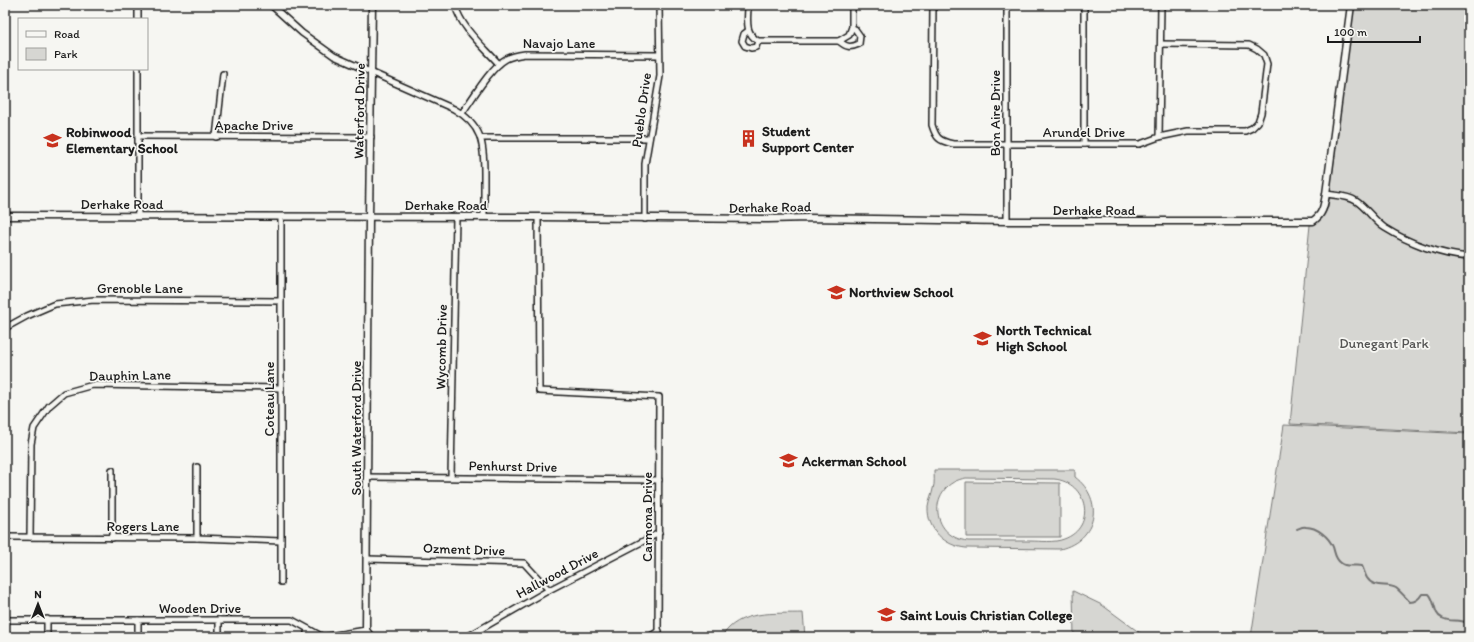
<svg xmlns="http://www.w3.org/2000/svg" width="1474" height="642" font-family="Itim,sans-serif">
	<rect width="100%" height="100%" fill="#f6f6f2"/>
	<filter id="ink" filterUnits="userSpaceOnUse"><feTurbulence type="fractalNoise" baseFrequency=".025" numOctaves="2"/><feDisplacementMap in="SourceGraphic" scale="8" xChannelSelector="R" yChannelSelector="G"/><feConvolveMatrix kernelMatrix="1 2 1 2 8 2 1 2 1" color-interpolation-filters="sRGB"/></filter>
	<g filter="url(#ink)">
		<g fill="#d6d6d2" stroke="#797977" fill-rule="evenodd">
			<path d="M 1354,5 L 1469,5 L 1469,433 L 1290,424 L 1310,225 C 1322,221 1323,219 1328,207 Z"/>
			<path d="M 1284,425 L 1469,434 L 1469,637 L 1251,637 Z"/>
			<path d="M 934,470 L 1075,470 L 1075,477 C 1105,500 1097,540 1060,549 L 966,548 C 945,546 927,530 928,507 C 929,500 932,495 933,489 C 935,483 934,476 934,470 ZM 966,478 L 1054,479 C 1088,482 1097,527 1064,539 C 1054,543 1041,541 1030,541 C 1010,541 989,541 968,541 C 929,537 927,484 966,478 Z"/>
			<path d="M 966,482 L 1060,483 L 1060,537 L 966,537 Z"/>
			<path d="M 1073,591 L 1102,605 L 1140,633 L 1153,637 L 1074,637 Z"/>
			<path d="M 803,613 L 805,637 L 722,637 C 738,609 775,614 803,613 Z"/>
		</g>
		<g fill="none" stroke-linecap="round" stroke-linejoin="round">
			<path stroke="#727271" stroke-width="2" d="M 1297,529 C 1300,528 1303,526 1306,527 C 1317,527 1329,537 1333,547 C 1335,553 1335,559 1341,563 C 1346,568 1355,564 1362,566 C 1364,570 1365,575 1367,578 C 1374,589 1387,583 1396,588 C 1401,592 1405,597 1410,602 C 1416,602 1419,599 1422,594 L 1429,594 C 1436,601 1433,614 1442,618 C 1451,623 1460,618 1469,624"/>
			<defs>
				<g id="minor">
					<path d="M 271,5 L 302,33 L 334,56 L 454,109 C 482,125 484,143 484,173 C 484,188 484,202 484,217"/>
					<path d="M 455,5 C 461,28 483,46 499,64"/>
					<path d="M 748,5 C 748,20 744,32 758,41 L 839,41 L 849,35 L 852,27 L 852,5"/>
					<path d="M 933,5 L 932,125 C 936,138 939,141 953,144 L 1140,144 L 1159,137 L 1188,131 L 1245,131 L 1252,128 L 1258,122 L 1261,113 L 1267,64 L 1264,55 L 1257,49 L 1249,45 L 1161,44"/>
					<path d="M 1007,5 L 1007,221"/>
					<path d="M 138,19 L 138,5"/>
					<path d="M 748,31 L 744,34 L 742,41 L 745,46 L 751,48 L 756,47 L 758,41"/>
					<path d="M 839,41 C 846,47 850,48 859,44 L 860,36 L 855,29 L 852,28"/>
					<path d="M 462,113 C 473,98 490,68 506,59 C 512,56 518,55 525,54 L 659,55"/>
					<path d="M 138,136 L 371,137"/>
					<path d="M 216,137 L 223,74"/>
					<path d="M 1159,137 L 1161,5"/>
					<path d="M 481,138 L 649,138"/>
					<path d="M 1084,144 L 1084,5"/>
					<path d="M 1326,194 C 1337,196 1347,195 1356,201 C 1367,208 1374,221 1385,228 C 1409,243 1441,255 1469,257"/>
					<path d="M 138,215 L 138,69"/>
					<path d="M 538,217 L 539,391 L 659,397 L 658,637"/>
					<path d="M 645,219 L 645,164 L 660,76 L 659,5"/>
					<path d="M 5,328 L 27,316 L 55,304 L 94,300 L 281,301"/>
					<path d="M 367,477 L 659,480"/>
					<path d="M 451,477 L 456,217"/>
					<path d="M 5,537 L 197,538 L 281,541"/>
					<path d="M 30,537 L 31,444 L 34,428 L 49,406 L 64,393 L 93,385 L 281,388"/>
					<path d="M 112,538 L 112,470"/>
					<path d="M 197,538 L 197,467"/>
					<path d="M 367,559 L 524,563 L 549,590"/>
					<path d="M 281,582 L 281,217"/>
					<path d="M 47,619 L 47,637"/>
					<path d="M 5,620 L 292,620 L 323,637 L 366,630"/>
					<path d="M 138,620 L 138,637"/>
					<path d="M 219,620 L 219,637"/>
					<path d="M 306,637 L 308,629"/>
					<path d="M 467,637 L 549,590 L 659,533"/>
					<path d="M 649,637 L 659,631"/>
				</g>
				<g id="tertiary">
					<path d="M 5,216 L 538,217 L 768,219 L 808,218 L 1007,221 L 1313,221 C 1323,214 1324,206 1326,194 L 1351,5"/>
					<path d="M 371,637 L 366,630 L 369,217 L 372,5"/>
				</g>
			</defs>
			<use href="#minor" stroke="#1c1c1c" stroke-width="8"/>
			<use href="#tertiary" stroke="#1c1c1c" stroke-width="9"/>
			<use href="#minor" stroke="#f6f6f2" stroke-width="5"/>
			<use href="#tertiary" stroke="#f6f6f2" stroke-width="6"/>
		</g>
	</g>
	<defs>
		<symbol id="building-bare" viewBox="-9 -9 18 18"><path d="M-4-6H4V6H1V3H-1V6H-4ZM-2.5-4.3h1.7v1.8h-1.7ZM.8-4.3h1.7v1.8H.8ZM-2.5-1h1.7V.8h-1.7ZM.8-1h1.7V.8H.8Z" fill="#c8321e" stroke="#f6f6f2" stroke-width="2.5" paint-order="stroke"/></symbol>
		<symbol id="school-bare" viewBox="-9 -9 18 18"><path d="M0-5L7-2L0 1L-7-2ZM-4 1L0 2.5L4 1V4Q0 6-4 4Z" fill="#c8321e" stroke="#f6f6f2" stroke-width="2.5" paint-order="stroke"/></symbol>
		<symbol id="university-bare" viewBox="-9 -9 18 18"><path d="M0-5L7-2L0 1L-7-2ZM-4 1L0 2.5L4 1V4Q0 6-4 4Z" fill="#c8321e" stroke="#f6f6f2" stroke-width="2.5" paint-order="stroke"/></symbol>
	</defs>
	<g fill-rule="evenodd">
		<use href="#building-bare" x="736" y="126" width="25" height="25"/>
		<use href="#school-bare" x="40" y="128" width="25" height="25"/>
		<use href="#school-bare" x="824" y="280" width="25" height="25"/>
		<use href="#school-bare" x="970" y="326" width="25" height="25"/>
		<use href="#school-bare" x="776" y="448" width="25" height="25"/>
		<use href="#university-bare" x="874" y="602" width="25" height="25"/>
	</g>
	<g text-anchor="middle" stroke-width="3.5" stroke-linejoin="round" paint-order="stroke">
		<g font-size="14" fill="#1c1c1c" stroke="#f6f6f2">
			<text x="559" y="48">Navajo Lane</text>
			<text transform="translate(641 110) rotate(-82)" y="5">Pueblo Drive</text>
			<text transform="translate(359 111) rotate(-89)" y="5">Waterford Drive</text>
			<text transform="translate(995 113) rotate(-90)" y="5">Bon Aire Drive</text>
			<text x="254" y="130">Apache Drive</text>
			<text x="1084" y="137">Arundel Drive</text>
			<text x="122" y="209">Derhake Road</text>
			<text x="446" y="210">Derhake Road</text>
			<text transform="translate(770 207) rotate(-1)" y="5">Derhake Road</text>
			<text x="1094" y="215">Derhake Road</text>
			<text x="140" y="293">Grenoble Lane</text>
			<text transform="translate(441 347) rotate(-89)" y="5">Wycomb Drive</text>
			<text transform="translate(130 375) rotate(-1)" y="5">Dauphin Lane</text>
			<text transform="translate(269 399) rotate(-90)" y="5">Coteau Lane</text>
			<text transform="translate(356 428) rotate(-90)" y="5">South Waterford Drive</text>
			<text transform="translate(513 466) rotate(1)" y="5">Penhurst Drive</text>
			<text transform="translate(647 517) rotate(-90)" y="5">Carmona Drive</text>
			<text x="143" y="531">Rogers Lane</text>
			<text transform="translate(464 549) rotate(2)" y="5">Ozment Drive</text>
			<text transform="translate(557 573) rotate(-28)" y="5">Hallwood Drive</text>
			<text x="200" y="613">Wooden Drive</text>
		</g>
		<g font-size="14" font-weight="bold" fill="#1c1c1c" stroke="#f6f6f2" text-anchor="start">
			<text x="762" y="136">Student<tspan x="762" dy="16">Support Center</tspan></text>
			<text x="66" y="137">Robinwood<tspan x="66" dy="16">Elementary School</tspan></text>
			<text x="849" y="297">Northview School</text>
			<text x="996" y="335">North Technical<tspan x="996" dy="16">High School</tspan></text>
			<text x="802" y="466">Ackerman School</text>
			<text x="900" y="620">Saint Louis Christian College</text>
		</g>
		<g font-size="14" fill="#545453" stroke="#f6f6f2">
			<text x="1384" y="348">Dunegant Park</text>
		</g>
	</g>
	<rect width="1474" height="642" fill="none" stroke="#f6f6f2" stroke-width="20"/>
	<rect x="10" y="10" width="1454" height="622" fill="none" stroke="#1c1c1c" stroke-width="1.5" filter="url(#ink)"/>
	<rect x="18" y="18" width="130" height="52" fill="#f6f6f2" stroke="#9f9f9c"/>
	<rect x="26" y="31" width="20" height="6" fill="#f6f6f2" stroke="#9f9f9c"/>
	<text x="54" y="38" font-size="12" fill="#1c1c1c">Road</text>
	<rect x="26" y="48" width="20" height="12" fill="#d6d6d2" stroke="#9f9f9c"/>
	<text x="54" y="58" font-size="12" fill="#1c1c1c">Park</text>
	<g transform="translate(38 604)" stroke="#f6f6f2" stroke-width="3" paint-order="stroke">
	<path d="M0-3L7 15L0 10L-7 15Z" fill="#1c1c1c"/>
	<text y="-6" font-size="11" font-weight="bold" text-anchor="middle" fill="#1c1c1c">N</text>
	</g>
	<path d="M1328 36v6h92v-6" fill="none" stroke="#1c1c1c" stroke-width="2"/>
	<text x="1334" y="36" font-size="12" fill="#1c1c1c" stroke="#f6f6f2" stroke-width="3" paint-order="stroke">100 m</text>
</svg>
